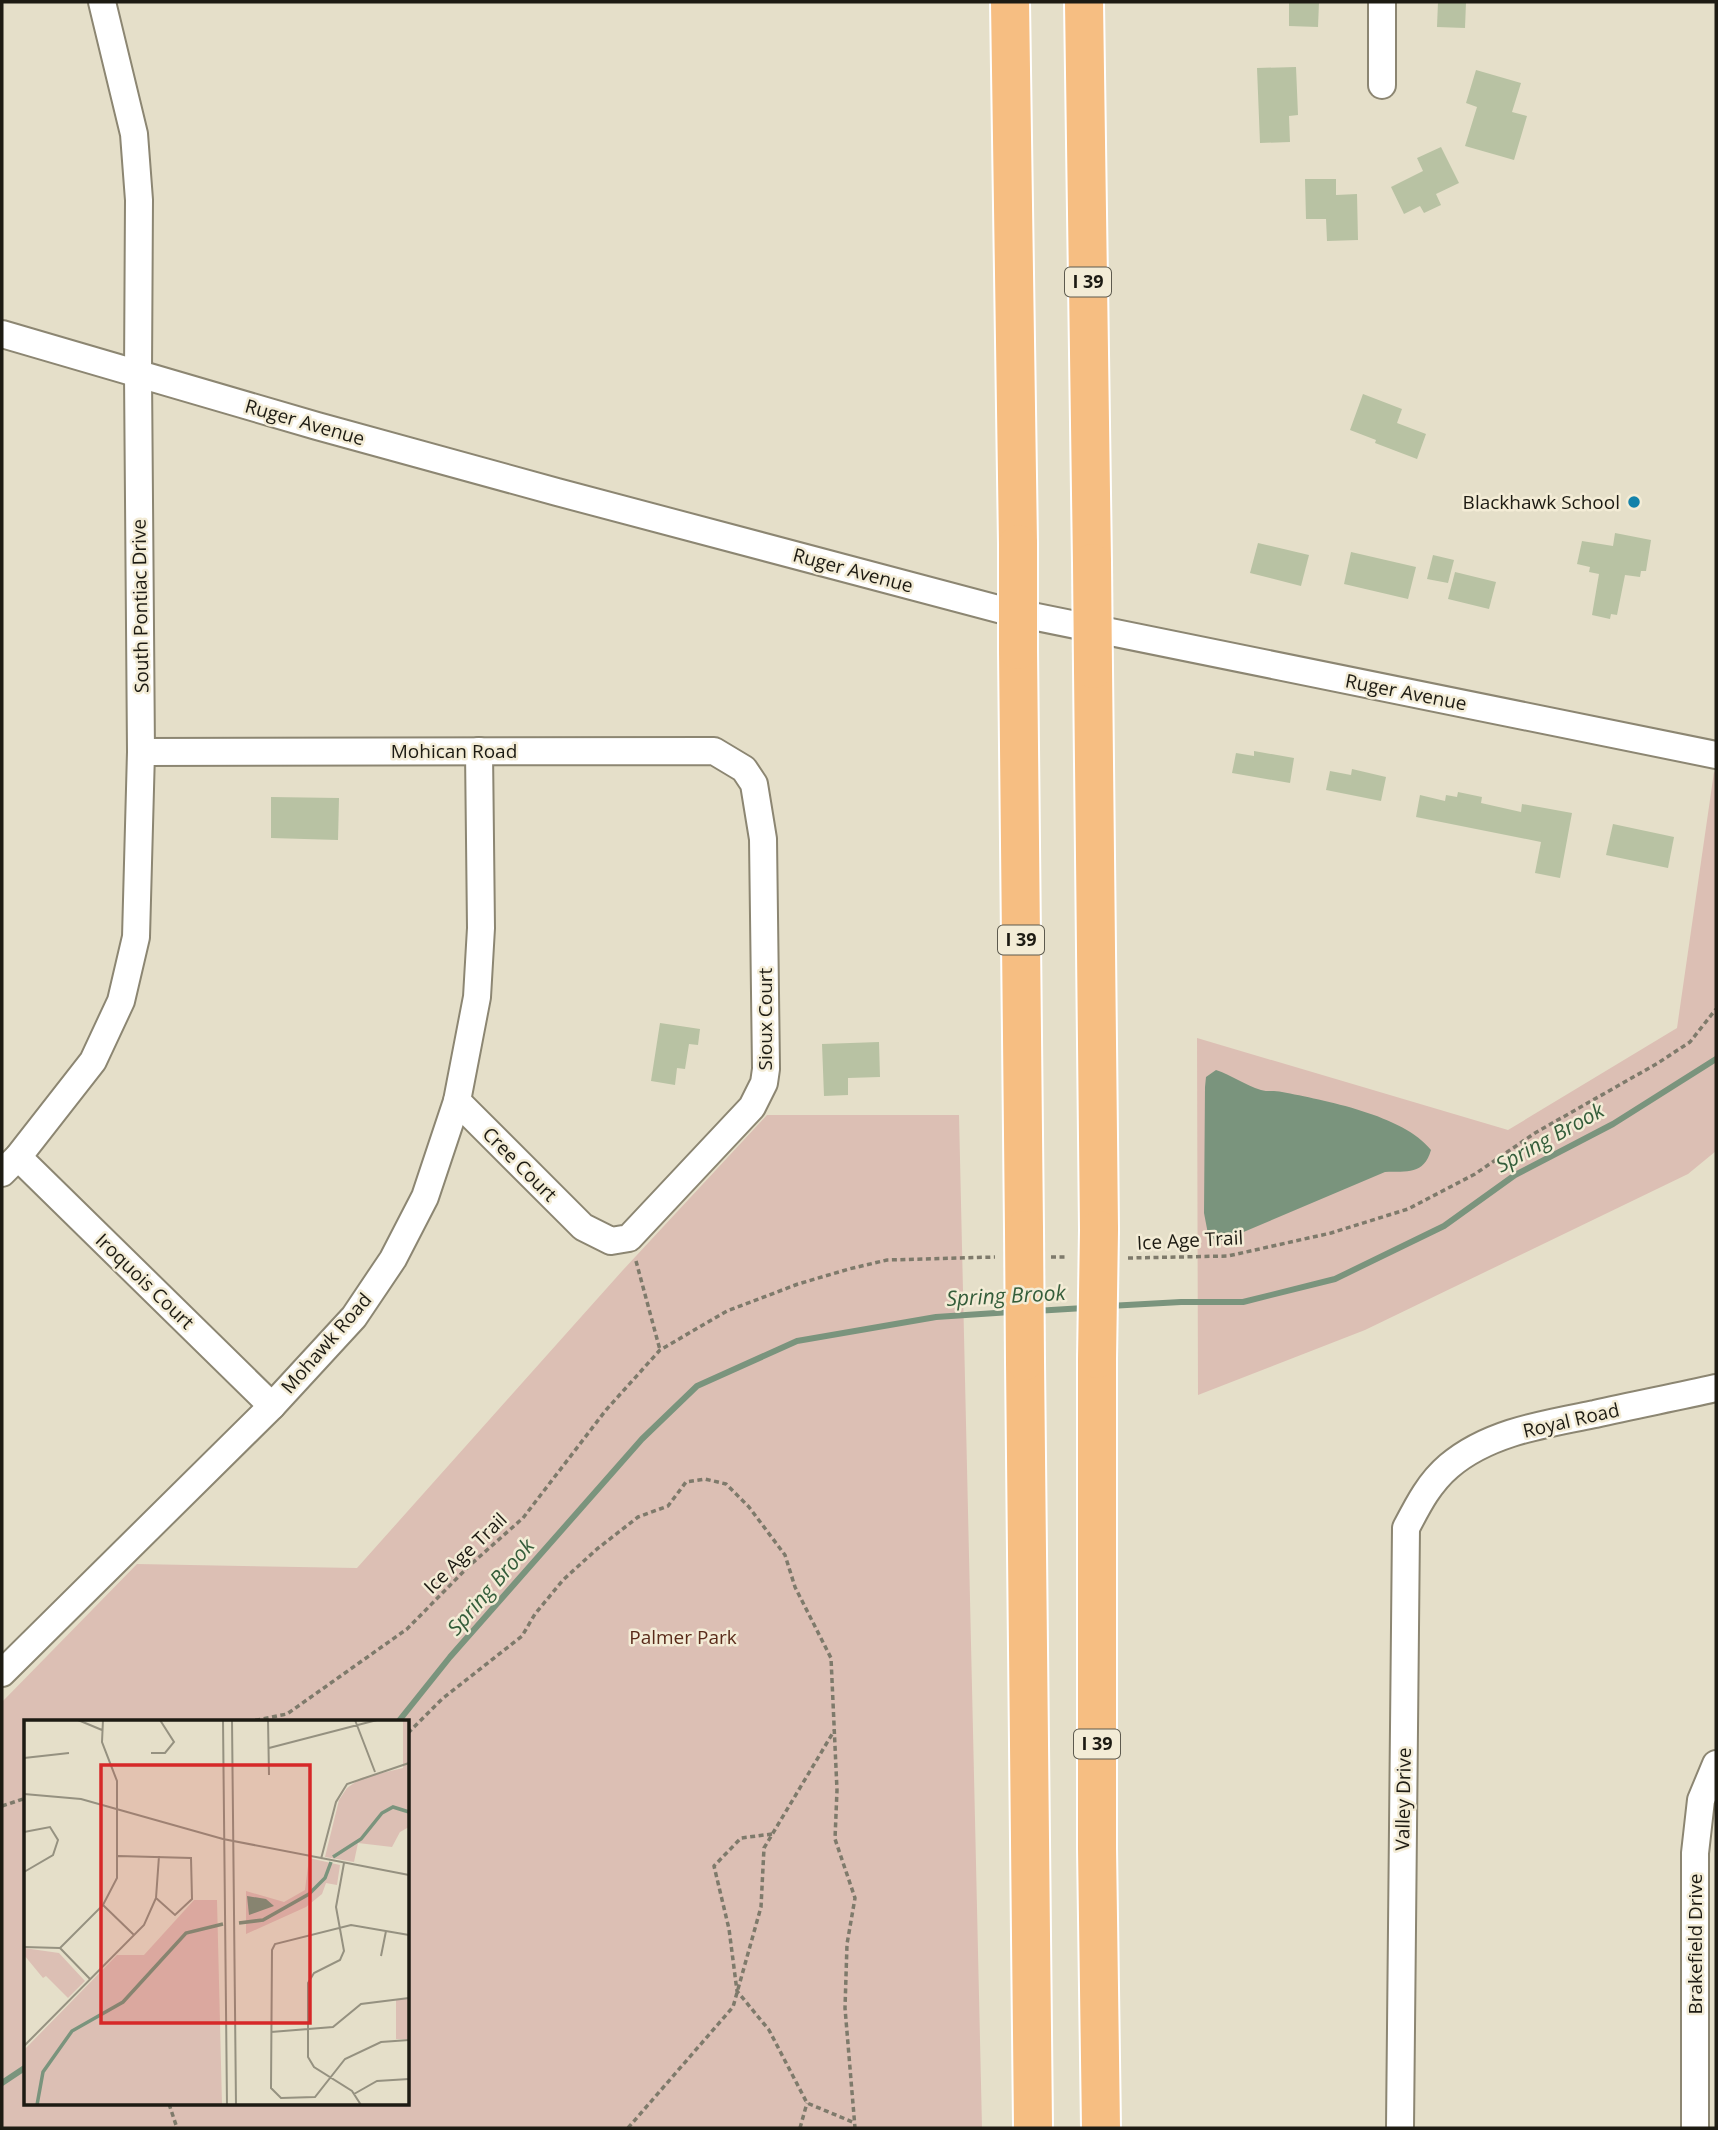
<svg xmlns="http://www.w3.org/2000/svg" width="1718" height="2130" font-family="'Open Sans',sans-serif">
	<rect width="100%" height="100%" fill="#e5dfc9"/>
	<g fill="#dcbfb4" fill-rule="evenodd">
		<path d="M 1714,772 L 1716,773 L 1716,1151 L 1688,1174 L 1365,1330 L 1198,1395 L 1197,1038 L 1508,1130 L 1677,1028 Z"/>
		<path d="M 767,1115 L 959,1115 L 982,2128 L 2,2128 L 2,1702 L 137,1564 L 357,1568 L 623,1270 ZM 26,1722 L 408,1722 L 408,2104 L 26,2104 Z"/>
	</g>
	<path fill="#7a947d" d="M 1216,1070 C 1231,1075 1245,1085 1261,1090 C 1267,1092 1275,1090 1282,1092 C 1323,1100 1404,1115 1431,1150 C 1424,1175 1407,1171 1385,1172 L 1227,1239 L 1216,1241 L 1208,1234 L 1204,1213 L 1205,1087 L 1206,1077 Z"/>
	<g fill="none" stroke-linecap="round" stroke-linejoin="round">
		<g stroke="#7a947d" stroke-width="6">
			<path d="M 1109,1306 L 1181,1302 L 1243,1302 L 1335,1279 L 1444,1226 L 1515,1175 L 1613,1124 L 1716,1059"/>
			<path d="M 1035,1311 L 1084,1308"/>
			<path d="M 398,1722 L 450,1657 L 642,1439 L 697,1386 L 797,1341 L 936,1317 L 1011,1312"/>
			<path d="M 2,2083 L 26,2067"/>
		</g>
	</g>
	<g fill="#b8c2a3">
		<path d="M 1289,2 L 1319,2 L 1318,27 L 1289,26 Z"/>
		<path d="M 1438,2 L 1466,2 L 1465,28 L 1437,27 Z"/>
		<path d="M 1296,67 L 1298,115 L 1289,116 L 1290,142 L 1260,143 L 1257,68 Z"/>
		<path d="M 1476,70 L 1521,83 L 1512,112 L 1527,116 L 1514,160 L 1465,146 L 1477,107 L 1466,103 Z"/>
		<path d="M 1441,147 L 1459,183 L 1436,194 L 1441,205 L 1424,213 L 1420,206 L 1404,214 L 1391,187 L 1423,171 L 1417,158 Z"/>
		<path d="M 1305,179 L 1336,179 L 1336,195 L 1357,194 L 1358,240 L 1327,241 L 1326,219 L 1306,219 Z"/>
		<path d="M 1363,394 L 1402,409 L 1397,423 L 1426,434 L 1417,459 L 1375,443 L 1376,440 L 1350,430 Z"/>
		<path d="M 1615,533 L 1651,540 L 1646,571 L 1641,571 L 1640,577 L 1625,575 L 1617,615 L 1611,614 L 1610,619 L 1592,615 L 1599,574 L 1589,572 L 1590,567 L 1577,564 L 1582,541 L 1613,546 Z"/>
		<path d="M 1258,543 L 1309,555 L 1301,586 L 1250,573 Z"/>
		<path d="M 1351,552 L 1416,567 L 1408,599 L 1344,584 Z"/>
		<path d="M 1433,555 L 1454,560 L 1448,583 L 1427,579 Z"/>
		<path d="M 1455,572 L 1496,582 L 1489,609 L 1448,599 Z"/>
		<path d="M 1254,751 L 1294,758 L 1290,783 L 1232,773 L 1236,753 L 1254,756 Z"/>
		<path d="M 1352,769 L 1386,777 L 1381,801 L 1326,790 L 1330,771 L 1351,775 Z"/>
		<path d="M 1458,792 L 1482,797 L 1481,803 L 1521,812 L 1522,804 L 1572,813 L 1560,878 L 1535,873 L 1541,842 L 1416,817 L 1420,795 L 1445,801 L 1446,795 L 1457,797 Z"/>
		<path d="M 271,797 L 339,798 L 338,840 L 271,838 Z"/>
		<path d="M 1613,824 L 1674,837 L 1668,868 L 1606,855 Z"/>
		<path d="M 660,1023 L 700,1029 L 698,1045 L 689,1044 L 685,1069 L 677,1068 L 675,1085 L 651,1081 Z"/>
		<path d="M 879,1042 L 880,1077 L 848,1078 L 848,1095 L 824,1096 L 822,1044 Z"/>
	</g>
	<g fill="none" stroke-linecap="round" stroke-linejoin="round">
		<defs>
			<g id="minor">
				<path d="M 1382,2 L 1382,85"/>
				<path d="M 2,334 L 317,426 L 557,492 L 1002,610 L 1716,755"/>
				<path d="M 141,752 L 714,751 L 744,769 L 754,784 L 763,839 L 766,1069 L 764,1083 L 752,1107 L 629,1238 L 611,1241 L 583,1227 L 457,1101"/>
				<path d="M 18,1157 L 272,1406"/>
				<path d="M 2,1173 L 18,1157 L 93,1061 L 121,1001 L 136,937 L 141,752 L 138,374 L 139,200 L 134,134 L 102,2"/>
				<path d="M 2,1673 L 272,1406 L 354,1317 L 393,1259 L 425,1197 L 457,1101 L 477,997 L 481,928 L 479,751"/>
				<path d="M 1400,2128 L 1406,1528 C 1418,1505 1429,1483 1449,1466 C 1489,1432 1545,1424 1595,1414 C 1635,1405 1676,1397 1716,1388"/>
				<path d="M 1695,2128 L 1695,1853 L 1701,1800 L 1716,1764"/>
			</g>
			<g id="highway">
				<path d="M 1010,2 L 1018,544"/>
				<path d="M 1084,2 L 1092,563"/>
				<path d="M 1018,650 L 1024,1230"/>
				<path d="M 1093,669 L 1099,1230"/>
				<path d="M 1097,1359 L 1097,1848 L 1101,2128"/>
				<path d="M 1025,1361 L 1033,2128"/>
			</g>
		</defs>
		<use href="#minor" stroke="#8c8672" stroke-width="30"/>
		<use href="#highway" stroke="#fff" stroke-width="42"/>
		<g stroke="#7e7a6b" stroke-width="3.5" stroke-dasharray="5 3.5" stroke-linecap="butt">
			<path d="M 1051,1257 L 1068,1257"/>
			<path d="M 1128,1258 L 1228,1256 L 1331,1233 L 1408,1209 L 1475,1174 L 1535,1133 L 1658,1063 L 1690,1042 L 1716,1009"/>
			<path d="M 636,1261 L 660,1350"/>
			<path d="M 247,1722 L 287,1714 L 407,1629 L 469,1566 L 523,1518 L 606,1410 L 660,1350 L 727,1311 L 798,1284 L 849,1269 L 887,1260 L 995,1257"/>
			<path d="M 408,1733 L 442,1699 L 522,1636 L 535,1614 L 563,1580 L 597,1549 L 638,1517 L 668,1506 L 686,1482 L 705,1479 L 726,1484 L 749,1507 L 785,1555 L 795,1587 L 831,1658 L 837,1790 L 835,1839 L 855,1898 L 847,1944 L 845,2008 L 855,2128"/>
			<path d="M 2,1806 L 26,1798"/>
			<path d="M 772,1834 L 741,1838 L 714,1866 L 729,1929 L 737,1991 L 769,2030 L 807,2103 L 855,2123"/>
			<path d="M 169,2104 L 177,2128"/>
			<path d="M 628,2128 L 733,2007 L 761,1907 L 764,1848 L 834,1731"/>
			<path d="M 800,2128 L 807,2103"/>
		</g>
		<use href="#minor" stroke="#fff" stroke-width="26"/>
		<use href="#highway" stroke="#f6be82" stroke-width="38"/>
		<defs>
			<g id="highway-bridge">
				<path d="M 1018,544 L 1018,650"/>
				<path d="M 1092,563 L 1093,669"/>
				<path d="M 1024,1230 L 1025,1361"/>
				<path d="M 1097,1359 L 1099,1230"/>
			</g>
		</defs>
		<use href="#highway-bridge" stroke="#fff" stroke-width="42" stroke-linecap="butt"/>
		<use href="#highway-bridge" stroke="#f6be82" stroke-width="38"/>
	</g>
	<circle fill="#1382aa" stroke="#f3ecd6" stroke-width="2.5" cx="1634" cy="502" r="7"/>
	<g text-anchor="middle" stroke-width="5" stroke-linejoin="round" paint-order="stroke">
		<g fill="#f3ecd6" stroke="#5d5a4e" stroke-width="2">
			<rect x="1065" y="267.5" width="46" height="29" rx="5"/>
			<rect x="998" y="925.5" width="46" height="29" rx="5"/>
			<rect x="1074" y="1729.5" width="46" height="29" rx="5"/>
		</g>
		<g font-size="18" font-weight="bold" fill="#1d1b13">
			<text x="1088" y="288">I 39</text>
			<text x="1021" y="946">I 39</text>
			<text x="1097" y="1750">I 39</text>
		</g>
		<g font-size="19" fill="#1d1b13" stroke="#f3ecd6">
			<text transform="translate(305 422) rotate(16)" y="7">Ruger Avenue</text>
			<text transform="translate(853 570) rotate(15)" y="7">Ruger Avenue</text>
			<text transform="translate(140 606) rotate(-91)" y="7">South Pontiac Drive</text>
			<text transform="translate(1406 692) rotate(11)" y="7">Ruger Avenue</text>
			<text x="454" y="758">Mohican Road</text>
			<text transform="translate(765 1019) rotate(-90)" y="7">Sioux Court</text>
			<text transform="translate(520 1164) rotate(45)" y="7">Cree Court</text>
			<text transform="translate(1190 1240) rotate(-3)" y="7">Ice Age Trail</text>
			<text transform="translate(145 1281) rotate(44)" y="7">Iroquois Court</text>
			<text transform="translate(326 1343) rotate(-49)" y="7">Mohawk Road</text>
			<text transform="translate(1571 1420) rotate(-13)" y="7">Royal Road</text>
			<text transform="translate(465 1553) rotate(-44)" y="7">Ice Age Trail</text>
			<text transform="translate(1403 1799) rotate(-89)" y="7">Valley Drive</text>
			<text transform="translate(1695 1944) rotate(-90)" y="7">Brakefield Drive</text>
		</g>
		<g font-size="19" fill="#1d1b13" stroke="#f3ecd6" text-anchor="end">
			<text x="1620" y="509">Blackhawk School</text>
		</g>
		<g font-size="19" fill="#5a2b1a" stroke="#f3ecd6">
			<text x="683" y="1644">Palmer Park</text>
		</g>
		<g font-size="21" font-style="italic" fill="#345d3a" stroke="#f3ecd6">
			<text transform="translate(1550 1138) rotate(-29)" y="7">Spring Brook</text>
			<text transform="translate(1006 1296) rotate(-3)" y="7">Spring Brook</text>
			<text transform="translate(491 1587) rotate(-49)" y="7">Spring Brook</text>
		</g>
	</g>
	<g transform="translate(24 1720)">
		<rect width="385" height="385" fill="#e5dfc9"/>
		<path d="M 379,0 L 385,0 L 385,107 L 376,112 L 368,127 L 334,123 L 330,142 L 301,137 L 315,80 L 323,68 L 337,58 L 379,48 ZM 285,138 L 316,145 L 313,165 L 302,163 L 298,174 L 282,187 L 222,214 L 222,171 L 260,182 L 281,170 ZM 170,180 L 193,180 L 198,385 L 0,385 L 0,330 L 93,235 L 120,235 ZM 0,228 L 35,233 L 61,261 L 44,278 L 22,256 L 19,258 L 0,235 ZM 372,279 L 385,279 L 385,319 L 372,319 Z" fill="#dcbfb4"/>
		<path d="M 223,176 L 242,179 L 250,186 L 225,195 Z" fill="#7a947d"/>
		<path fill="none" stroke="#7a947d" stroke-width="3.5" d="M 309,137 L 337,119 L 358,93 L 369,87 L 385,92M 215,203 L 239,200 L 285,174 L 301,158 L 307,142M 13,385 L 19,352 L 48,311 L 99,282 L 162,213 L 199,204"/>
		<path fill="none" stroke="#959180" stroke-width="2" d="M 54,0 L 78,10M 199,0 L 203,385M 208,0 L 212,385M 244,0 L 245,55M 331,0 L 351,52M 245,28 L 353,0M 127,33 L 141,33 L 150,22 L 136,0M 0,38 L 45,33M 0,74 L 57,79 L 199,119 L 385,155M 0,112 L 26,107 L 34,120 L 29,135 L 0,152M 94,136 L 167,138 L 168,179 L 151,195 L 132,178M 297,139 L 312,82 L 323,64 L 385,43M 320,143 L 312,187 L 320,231 L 316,240 L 290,253 L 284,263 L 284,337 L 290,347 L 328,371 L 337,385M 79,185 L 110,215M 385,215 L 327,205 L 251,224 L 248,230 L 247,368 L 257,378 L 291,377 L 321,339 L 357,322 L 385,320M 0,227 L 36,228M 36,228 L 79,185 L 93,158 L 93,61 L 78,22 L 79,0M 36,228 L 66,259M 357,236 L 362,211M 247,312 L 309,307 L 337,284 L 385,278M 0,326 L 120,205 L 132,178 L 135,136M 330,374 L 353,361 L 385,359"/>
		<path fill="#d62828" fill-opacity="0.15" stroke="#d62828" stroke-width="3.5" d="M 77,45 L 286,45 L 286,303 L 77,303 Z"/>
		<rect width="385" height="385" fill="none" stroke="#1d1b13" stroke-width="3.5"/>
	</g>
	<rect width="1718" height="2130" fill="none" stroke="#1d1b13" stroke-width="7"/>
</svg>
